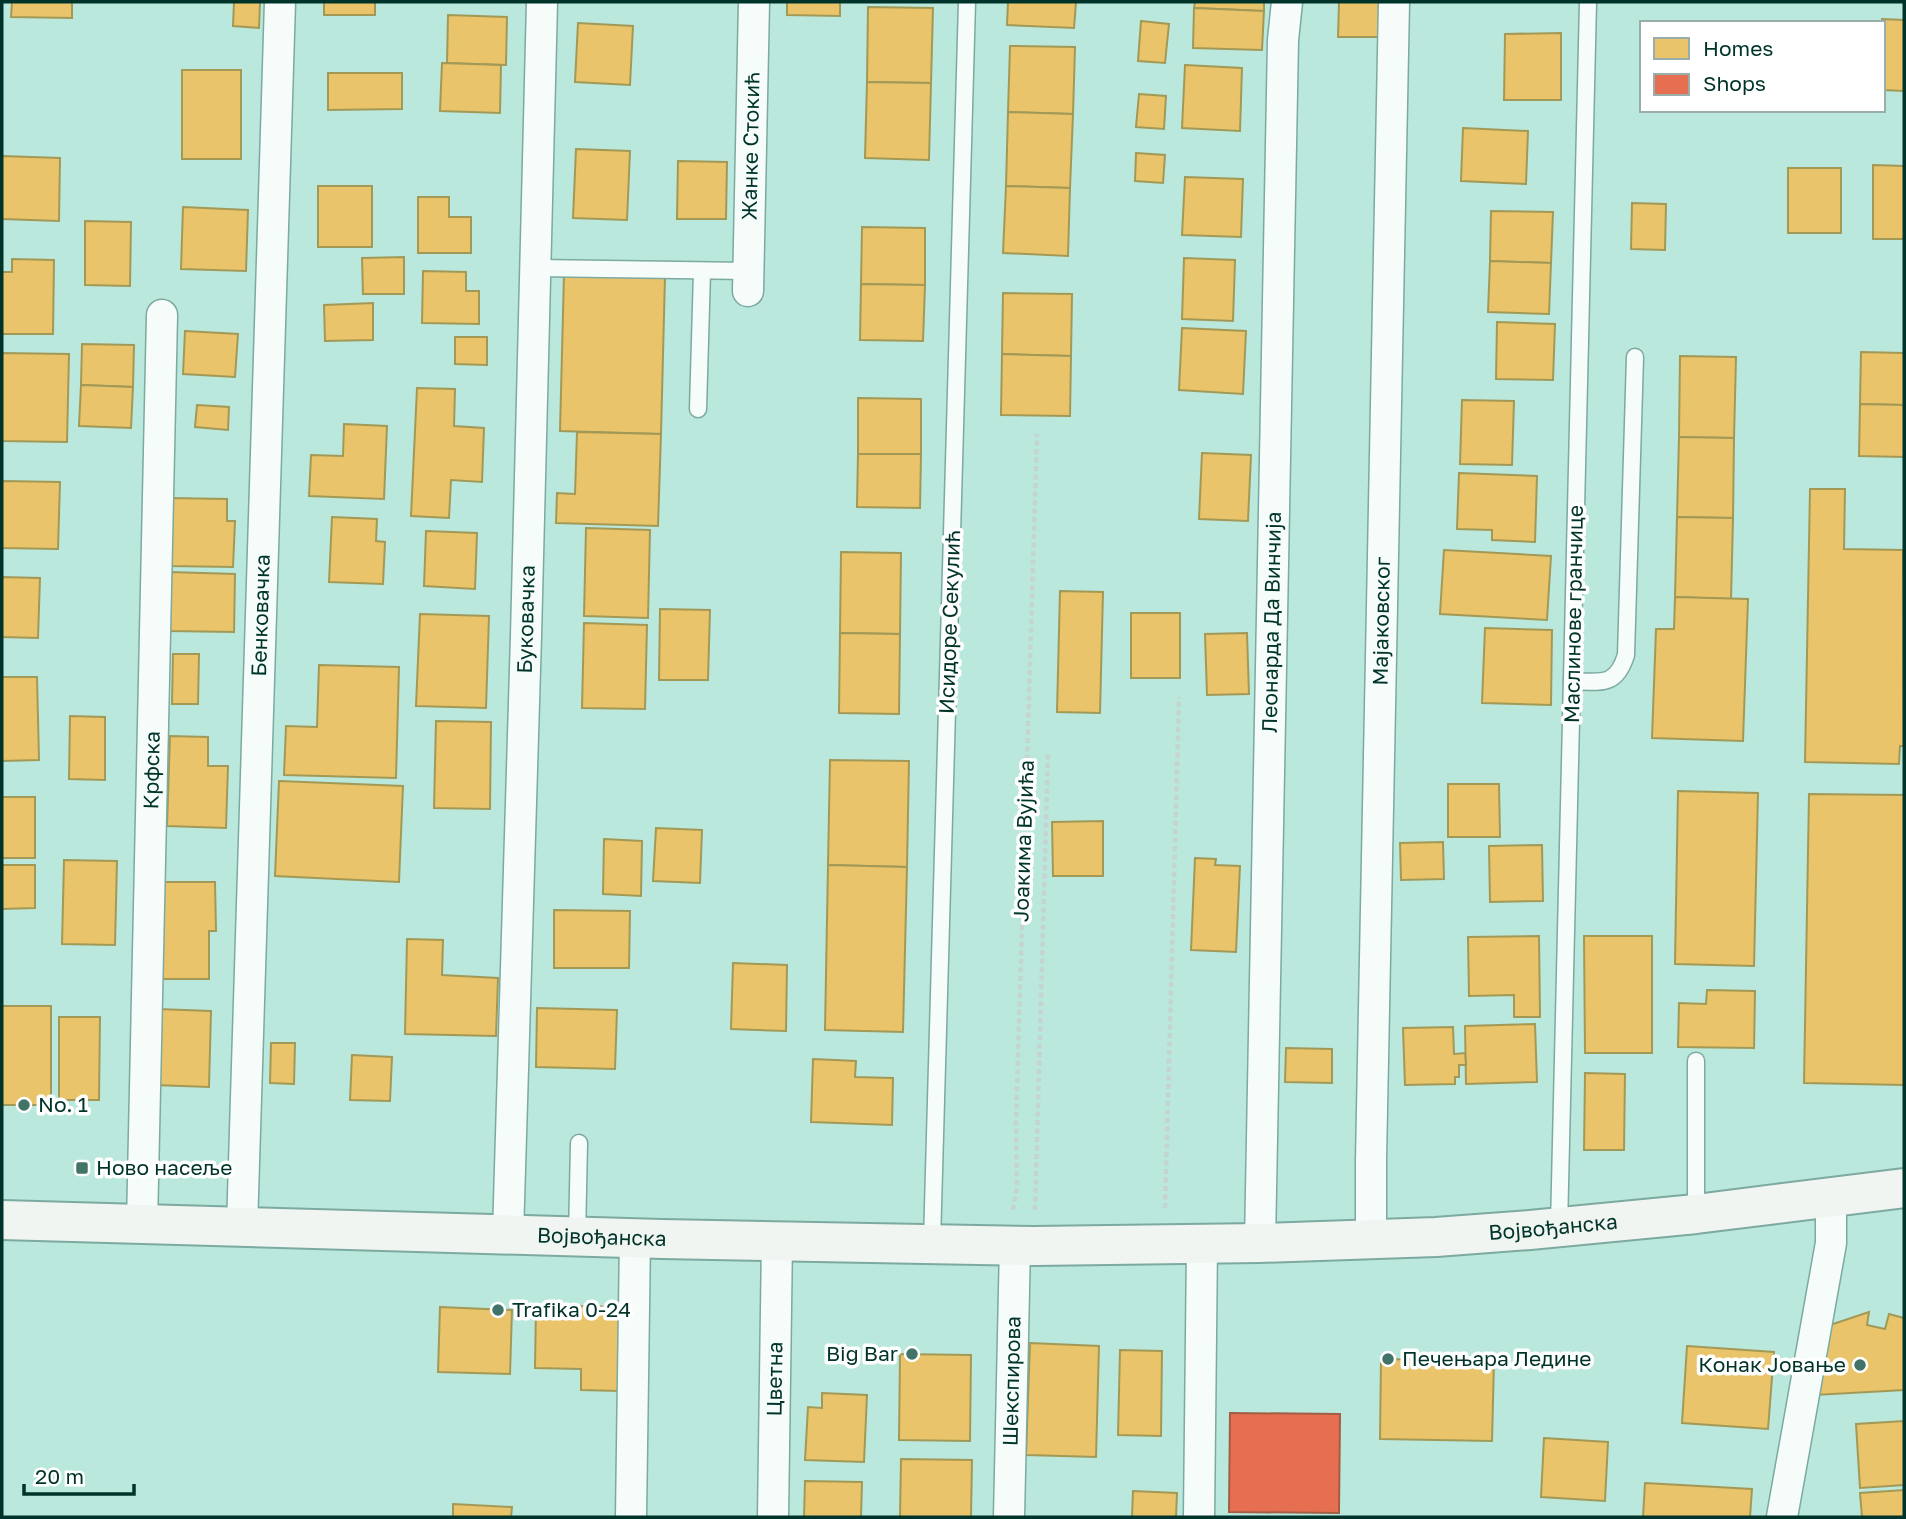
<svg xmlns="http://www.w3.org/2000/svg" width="1906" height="1519" font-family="'Golos Text',sans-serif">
	<rect width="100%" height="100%" fill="#bae8dc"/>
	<g fill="#e9c46a" stroke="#a39957" stroke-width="2">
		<path d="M 12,2 L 72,2 L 72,18 L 11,17 Z"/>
		<path d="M 234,2 L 260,2 L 259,28 L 233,26 Z"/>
		<rect x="324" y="2" width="51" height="13"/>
		<path d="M 787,2 L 840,2 L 840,16 L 787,15 Z"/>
		<path d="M 1008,2 L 1076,2 L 1074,28 L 1007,25 Z"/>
		<path d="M 1195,2 L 1264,2 L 1264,11 L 1194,8 Z"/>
		<path d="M 1339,2 L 1387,2 L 1387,37 L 1338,37 Z"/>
		<path d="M 868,7 L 933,8 L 931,83 L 867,82 Z"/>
		<path d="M 1194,8 L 1264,11 L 1262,50 L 1193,48 Z"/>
		<path d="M 448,15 L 507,17 L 506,65 L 447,63 Z"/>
		<path d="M 1882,19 L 1904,20 L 1904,91 L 1883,90 Z"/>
		<path d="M 1141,21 L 1169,24 L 1165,63 L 1138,61 Z"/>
		<path d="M 578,23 L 633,26 L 630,85 L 575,82 Z"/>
		<path d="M 1561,33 L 1561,100 L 1504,100 L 1505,34 Z"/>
		<path d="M 1010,46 L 1075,47 L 1073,114 L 1008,112 Z"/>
		<path d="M 442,63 L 501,65 L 500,113 L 440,111 Z"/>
		<path d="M 1185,65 L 1242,68 L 1240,131 L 1182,128 Z"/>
		<rect x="182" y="70" width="59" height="89"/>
		<path d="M 328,73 L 402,73 L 402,109 L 328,110 Z"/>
		<path d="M 867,82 L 931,83 L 929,160 L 865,158 Z"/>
		<path d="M 1139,94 L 1166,96 L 1164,129 L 1136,127 Z"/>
		<path d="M 1008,112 L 1073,114 L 1070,188 L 1006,186 Z"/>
		<path d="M 1463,128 L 1528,131 L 1526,184 L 1461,181 Z"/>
		<path d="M 576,149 L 630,151 L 627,220 L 573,218 Z"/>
		<path d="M 1136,153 L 1165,155 L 1163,183 L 1135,181 Z"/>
		<path d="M 2,156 L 60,158 L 59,221 L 2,219 Z"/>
		<path d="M 678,161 L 727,162 L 726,219 L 677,219 Z"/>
		<path d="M 1873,165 L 1904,166 L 1904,239 L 1873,239 Z"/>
		<rect x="1788" y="168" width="53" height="65"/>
		<path d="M 1185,177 L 1243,179 L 1241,237 L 1182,235 Z"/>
		<rect x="318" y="186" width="54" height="61"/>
		<path d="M 1006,186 L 1070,188 L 1068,256 L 1003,253 Z"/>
		<path d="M 418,197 L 449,197 L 449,217 L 471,217 L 471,253 L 418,253 Z"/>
		<path d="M 1632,203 L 1666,204 L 1665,250 L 1631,249 Z"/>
		<path d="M 183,207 L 248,210 L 246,271 L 181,269 Z"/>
		<path d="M 1491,211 L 1553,212 L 1551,263 L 1490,261 Z"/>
		<path d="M 85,221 L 131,222 L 130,286 L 85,285 Z"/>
		<path d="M 862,227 L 925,228 L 925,285 L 861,284 Z"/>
		<path d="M 404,257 L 404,294 L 363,294 L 362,258 Z"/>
		<path d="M 1184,258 L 1235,260 L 1233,321 L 1182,319 Z"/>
		<path d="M 12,259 L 54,260 L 53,334 L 2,334 L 2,272 L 12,272 Z"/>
		<path d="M 1490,261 L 1551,263 L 1549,314 L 1488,312 Z"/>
		<path d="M 423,271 L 466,272 L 466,291 L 479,291 L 479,324 L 422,323 Z"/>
		<path d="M 564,274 L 665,276 L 661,434 L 560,431 Z"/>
		<path d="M 861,284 L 925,285 L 923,341 L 860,340 Z"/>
		<path d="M 1003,293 L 1072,294 L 1071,356 L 1002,354 Z"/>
		<path d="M 373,303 L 373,340 L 325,341 L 324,305 Z"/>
		<path d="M 1497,322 L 1555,324 L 1553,380 L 1496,379 Z"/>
		<path d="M 1182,328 L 1246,331 L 1243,394 L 1179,390 Z"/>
		<path d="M 185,331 L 238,334 L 235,377 L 183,374 Z"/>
		<path d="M 455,337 L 487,337 L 487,365 L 455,364 Z"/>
		<path d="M 82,344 L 134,345 L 133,387 L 81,385 Z"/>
		<path d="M 1861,352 L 1904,353 L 1904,405 L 1860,404 Z"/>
		<path d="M 2,353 L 69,354 L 67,442 L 2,441 Z"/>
		<path d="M 1002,354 L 1071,356 L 1070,416 L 1001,415 Z"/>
		<path d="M 1680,356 L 1736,357 L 1734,438 L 1679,437 Z"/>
		<path d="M 81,385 L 133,387 L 131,428 L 79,426 Z"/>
		<path d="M 417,388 L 455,389 L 454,426 L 484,428 L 482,482 L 451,480 L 449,518 L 411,516 Z"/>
		<path d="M 858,398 L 921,399 L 921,454 L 858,454 Z"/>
		<path d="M 1462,400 L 1514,401 L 1512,465 L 1460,464 Z"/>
		<path d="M 1860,404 L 1904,405 L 1904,457 L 1859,456 Z"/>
		<path d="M 197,405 L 229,407 L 228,430 L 195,427 Z"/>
		<path d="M 344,424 L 387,426 L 384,499 L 309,496 L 311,455 L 343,456 Z"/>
		<path d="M 577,432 L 661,434 L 658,526 L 556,523 L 557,493 L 575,494 Z"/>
		<path d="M 1679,437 L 1734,438 L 1733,518 L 1677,517 Z"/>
		<path d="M 1202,453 L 1251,455 L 1248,521 L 1199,519 Z"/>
		<path d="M 858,454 L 921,454 L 920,508 L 857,507 Z"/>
		<path d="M 1459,473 L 1537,476 L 1535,542 L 1492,540 L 1492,530 L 1457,529 Z"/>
		<path d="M 2,481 L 60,482 L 58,549 L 2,548 Z"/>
		<path d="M 1810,489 L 1845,489 L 1844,549 L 1903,550 L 1904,746 L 1900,746 L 1899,764 L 1805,762 Z"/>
		<path d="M 170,498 L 227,499 L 227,521 L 235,521 L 233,567 L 169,566 Z"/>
		<path d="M 332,517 L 377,519 L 376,541 L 385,542 L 383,584 L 329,582 Z"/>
		<path d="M 1677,517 L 1733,518 L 1731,599 L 1675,597 Z"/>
		<path d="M 586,528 L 650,530 L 648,618 L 584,616 Z"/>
		<path d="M 426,531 L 477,533 L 475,589 L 424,586 Z"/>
		<path d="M 1444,550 L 1551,556 L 1547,620 L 1440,614 Z"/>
		<path d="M 841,552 L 901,553 L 900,634 L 840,633 Z"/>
		<path d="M 169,572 L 235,574 L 234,632 L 168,631 Z"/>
		<path d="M 2,577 L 40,578 L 38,638 L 2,637 Z"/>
		<path d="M 1060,591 L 1103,592 L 1100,713 L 1057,712 Z"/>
		<path d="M 1675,597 L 1748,599 L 1743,741 L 1652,738 L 1656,629 L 1674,629 Z"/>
		<path d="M 660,609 L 710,610 L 708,680 L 659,680 Z"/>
		<rect x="1131" y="613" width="49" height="65"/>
		<path d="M 420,614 L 489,616 L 486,708 L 416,706 Z"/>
		<path d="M 584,623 L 647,625 L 645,709 L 582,708 Z"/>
		<path d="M 1485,628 L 1552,630 L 1551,705 L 1482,703 Z"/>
		<path d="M 840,633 L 900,634 L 899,714 L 839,713 Z"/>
		<path d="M 1247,633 L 1249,694 L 1207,695 L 1205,634 Z"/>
		<path d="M 173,654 L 199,654 L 198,704 L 172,704 Z"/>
		<path d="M 319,665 L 399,667 L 396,778 L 284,775 L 286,726 L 317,727 Z"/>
		<path d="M 2,677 L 37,677 L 39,760 L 2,761 Z"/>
		<path d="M 70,716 L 105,717 L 105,780 L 69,779 Z"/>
		<path d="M 436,721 L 491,722 L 490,809 L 434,808 Z"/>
		<path d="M 170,736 L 208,737 L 208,766 L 228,766 L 226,828 L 167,826 Z"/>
		<path d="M 830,760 L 909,761 L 907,867 L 828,865 Z"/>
		<path d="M 279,781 L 403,786 L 399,882 L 275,876 Z"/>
		<path d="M 1448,784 L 1499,784 L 1500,837 L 1448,837 Z"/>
		<path d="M 1678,791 L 1758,793 L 1754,966 L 1675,964 Z"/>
		<path d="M 1809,794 L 1904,795 L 1904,1085 L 1804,1083 Z"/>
		<rect x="2" y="797" width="33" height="61"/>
		<path d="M 1103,821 L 1103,876 L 1053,876 L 1052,822 Z"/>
		<path d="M 656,828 L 702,830 L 700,883 L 653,881 Z"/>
		<path d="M 604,839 L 642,841 L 641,896 L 603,894 Z"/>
		<path d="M 1443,842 L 1444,879 L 1401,880 L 1400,843 Z"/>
		<path d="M 1542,845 L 1543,901 L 1490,902 L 1489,846 Z"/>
		<path d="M 1195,858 L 1216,859 L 1215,865 L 1240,866 L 1236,952 L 1191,950 Z"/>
		<path d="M 64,860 L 117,861 L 115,945 L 62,944 Z"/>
		<path d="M 2,865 L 35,865 L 35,908 L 2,909 Z"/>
		<path d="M 828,865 L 907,867 L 903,1032 L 825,1030 Z"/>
		<path d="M 162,882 L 215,882 L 216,931 L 209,931 L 209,979 L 163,979 Z"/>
		<path d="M 554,910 L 630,911 L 629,968 L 554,968 Z"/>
		<path d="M 1539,936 L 1540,1017 L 1514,1017 L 1514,995 L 1469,996 L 1468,937 Z"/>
		<path d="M 1584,936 L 1652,936 L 1652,1053 L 1585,1053 Z"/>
		<path d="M 407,939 L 443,940 L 442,975 L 498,978 L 496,1036 L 405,1034 Z"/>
		<path d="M 733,963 L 787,965 L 786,1031 L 731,1029 Z"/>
		<path d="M 1707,990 L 1755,991 L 1754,1048 L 1678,1047 L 1679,1003 L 1706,1004 Z"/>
		<rect x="2" y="1006" width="49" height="99"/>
		<path d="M 537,1008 L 617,1010 L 615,1069 L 536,1067 Z"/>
		<path d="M 157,1009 L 211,1011 L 209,1087 L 154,1085 Z"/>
		<path d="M 59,1017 L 100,1017 L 99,1100 L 59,1100 Z"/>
		<path d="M 1535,1024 L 1537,1082 L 1466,1084 L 1465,1026 Z"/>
		<path d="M 1453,1027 L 1454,1054 L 1465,1053 L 1466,1065 L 1459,1065 L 1459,1077 L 1455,1077 L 1455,1084 L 1405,1085 L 1403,1028 Z"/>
		<path d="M 271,1043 L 295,1043 L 294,1084 L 270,1083 Z"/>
		<path d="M 1286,1048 L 1332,1049 L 1332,1083 L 1285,1082 Z"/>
		<path d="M 352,1055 L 392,1057 L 390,1101 L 350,1100 Z"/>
		<path d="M 813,1059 L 856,1061 L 855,1077 L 893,1078 L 892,1125 L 811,1122 Z"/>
		<path d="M 1585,1073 L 1625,1074 L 1624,1150 L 1584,1150 Z"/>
		<path d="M 536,1305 L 621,1307 L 619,1391 L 581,1390 L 581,1369 L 535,1368 Z"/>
		<path d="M 440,1307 L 512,1310 L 510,1374 L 438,1372 Z"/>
		<path d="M 1869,1312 L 1867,1325 L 1885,1329 L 1889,1314 L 1904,1318 L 1904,1390 L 1815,1395 L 1827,1326 Z"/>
		<path d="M 1030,1343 L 1099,1346 L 1096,1457 L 1026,1455 Z"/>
		<path d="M 1687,1346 L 1774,1352 L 1768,1429 L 1682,1423 Z"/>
		<path d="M 1120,1350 L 1162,1351 L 1161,1436 L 1118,1435 Z"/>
		<path d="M 900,1354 L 971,1355 L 970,1441 L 899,1440 Z"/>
		<path d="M 1381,1359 L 1494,1361 L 1492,1441 L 1380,1439 Z"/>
		<path d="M 822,1393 L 867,1395 L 864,1462 L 805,1460 L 808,1407 L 822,1408 Z"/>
		<path d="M 1904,1421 L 1904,1485 L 1860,1488 L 1856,1424 Z"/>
		<path d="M 1544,1438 L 1608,1442 L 1605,1501 L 1541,1497 Z"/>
		<path d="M 901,1459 L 972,1460 L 971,1517 L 900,1517 Z"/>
		<path d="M 805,1481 L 862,1482 L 861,1517 L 804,1517 Z"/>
		<path d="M 1645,1483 L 1752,1489 L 1750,1517 L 1643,1517 Z"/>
		<path d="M 1904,1490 L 1904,1517 L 1862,1517 L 1860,1493 Z"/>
		<path d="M 1133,1491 L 1177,1493 L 1176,1517 L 1132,1517 Z"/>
		<path d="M 453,1504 L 512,1507 L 511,1517 L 453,1517 Z"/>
	</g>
	<path fill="#e76f51" stroke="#a25d45" stroke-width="2" d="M 1230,1413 L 1340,1414 L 1339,1513 L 1229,1512 Z"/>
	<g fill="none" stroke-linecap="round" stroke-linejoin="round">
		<defs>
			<g id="lane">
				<path d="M 536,268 L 748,271"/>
				<path d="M 698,409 L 702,272"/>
				<path d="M 1572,681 C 1601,682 1616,687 1626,655 L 1635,357"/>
				<path d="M 1696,1061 L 1696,1214"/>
				<path d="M 1559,1227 L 1588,2"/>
				<path d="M 577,1237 L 579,1143"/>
				<path d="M 932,1242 L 967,2"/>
			</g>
			<g id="street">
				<path id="s1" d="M 748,291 L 754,2"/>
				<path id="s2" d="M 142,1225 L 162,315"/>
				<path id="s3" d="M 242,1227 L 280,2"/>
				<path id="s4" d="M 508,1235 L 526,636 L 542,2"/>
				<path id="s5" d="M 1371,1239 L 1371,1160 L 1394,2"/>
				<path id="s6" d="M 1260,1243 L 1283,40 L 1287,2"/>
				<path d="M 631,1517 L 635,1238"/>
				<path id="s7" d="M 773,1517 L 777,1240"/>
				<path id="s8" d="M 1009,1517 L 1015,1245"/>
				<path d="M 1199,1517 L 1202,1244"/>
				<path d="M 1782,1517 L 1831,1243 L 1831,1198"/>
			</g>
			<g id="secondary">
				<path id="s9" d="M 2,1220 L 662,1239 L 1034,1246 L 1260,1243 L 1436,1237 L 1530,1230 L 1696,1214 L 1904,1188"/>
			</g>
		</defs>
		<use href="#lane" stroke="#7ca9a0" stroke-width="19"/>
		<use href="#street" stroke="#7ca9a0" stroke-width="33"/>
		<use href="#secondary" stroke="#7ca9a0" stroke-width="42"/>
		<g stroke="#c5d4d0" stroke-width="4.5" stroke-dasharray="5 3.5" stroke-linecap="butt">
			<path d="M 1165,1208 L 1179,697"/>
			<path d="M 1013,1210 L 1017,1188 L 1016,1122 L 1037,434"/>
			<path d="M 1035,1210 L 1048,754"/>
		</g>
		<use href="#lane" stroke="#f5fcfa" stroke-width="16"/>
		<use href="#street" stroke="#f5fcfa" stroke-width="30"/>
		<use href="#secondary" stroke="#f0f5f1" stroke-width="38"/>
	</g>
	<g fill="#417368" stroke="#fff" stroke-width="2.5">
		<circle cx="24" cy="1105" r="7"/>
		<rect x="75" y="1161" width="14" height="14" rx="3.5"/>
		<circle cx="498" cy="1310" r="7"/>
		<circle cx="912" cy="1354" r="7"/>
		<circle cx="1388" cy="1359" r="7"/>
		<circle cx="1860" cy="1365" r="7"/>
	</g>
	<g text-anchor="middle" stroke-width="7" stroke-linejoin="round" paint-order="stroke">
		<g font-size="21" fill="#00342a" stroke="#fff">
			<text dy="7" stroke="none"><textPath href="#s1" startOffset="145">Жанке Стокић</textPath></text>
			<text dy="7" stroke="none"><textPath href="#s3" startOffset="612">Бенковачка</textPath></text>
			<text transform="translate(1574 614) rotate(-89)" y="7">Маслинове гранчице</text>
			<text dy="7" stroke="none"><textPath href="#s4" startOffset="616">Буковачка</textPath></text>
			<text dy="7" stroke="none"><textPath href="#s5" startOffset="618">Мајаковског</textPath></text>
			<text transform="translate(950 622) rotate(-88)" y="7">Исидоре Секулић</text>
			<text dy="7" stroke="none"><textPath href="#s6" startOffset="621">Леонарда Да Винчија</textPath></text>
			<text dy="7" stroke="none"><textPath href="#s2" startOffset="455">Крфска</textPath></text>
			<text transform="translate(1024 841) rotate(-88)" y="7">Јоакима Вујића</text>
			<text dy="7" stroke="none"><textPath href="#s9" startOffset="1552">Војвођанска</textPath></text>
			<text dy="7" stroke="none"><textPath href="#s9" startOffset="600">Војвођанска</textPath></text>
			<text dy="7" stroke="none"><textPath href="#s7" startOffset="138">Цветна</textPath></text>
			<text dy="7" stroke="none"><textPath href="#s8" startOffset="136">Шекспирова</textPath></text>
		</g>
		<g font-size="21" fill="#00342a" stroke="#fff" text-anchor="start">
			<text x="38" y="1112">No. 1</text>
			<text x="96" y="1175">Ново насеље</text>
			<text x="512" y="1317">Trafika 0-24</text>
			<text x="898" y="1361" text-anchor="end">Big Bar</text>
			<text x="1402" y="1366">Печењара Ледине</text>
			<text x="1846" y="1372" text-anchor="end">Конак Јовање</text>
		</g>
	</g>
	<rect width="1906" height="1519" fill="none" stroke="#00342a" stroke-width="7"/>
	<rect x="1640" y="21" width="245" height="91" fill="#ffffff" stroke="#99aeaa" stroke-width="2"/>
	<rect x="1654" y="38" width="35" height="21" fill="#e9c46a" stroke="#99aeaa" stroke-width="2"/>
	<text x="1703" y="56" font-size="21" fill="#00342a">Homes</text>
	<rect x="1654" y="74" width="35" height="21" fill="#e76f51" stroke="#99aeaa" stroke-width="2"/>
	<text x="1703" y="91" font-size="21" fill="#00342a">Shops</text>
	<path d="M24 1484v10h110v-10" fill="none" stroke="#00342a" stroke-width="3.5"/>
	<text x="35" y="1484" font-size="21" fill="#00342a" stroke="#ffffff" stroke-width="5" paint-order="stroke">20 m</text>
</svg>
